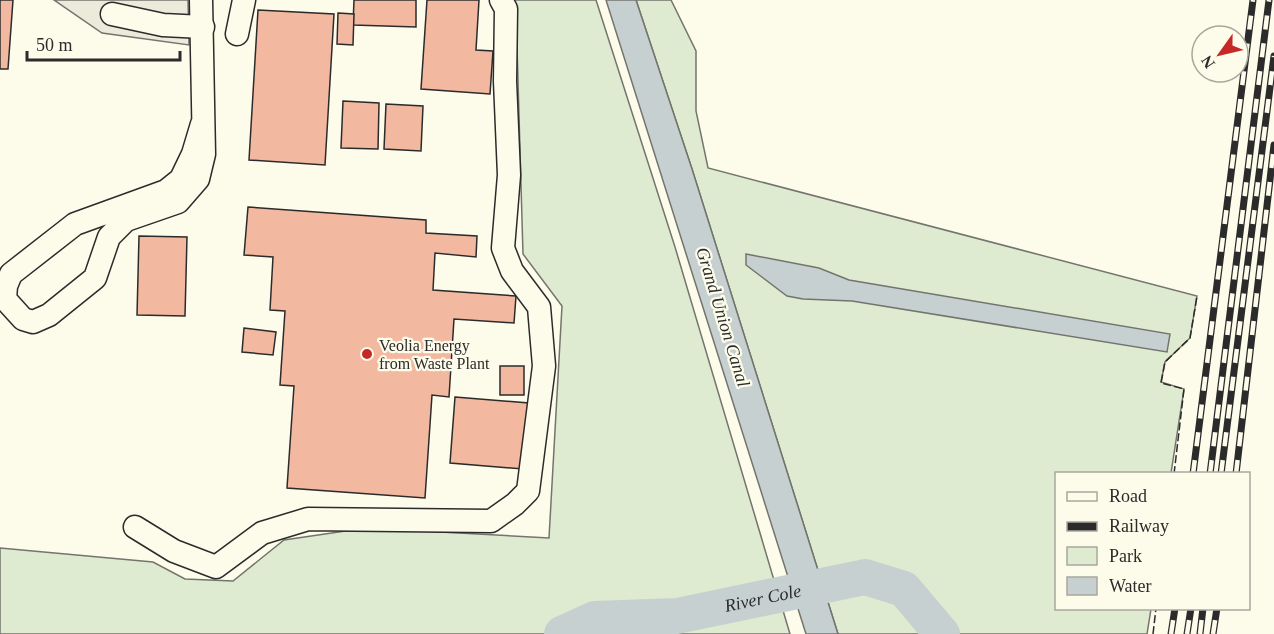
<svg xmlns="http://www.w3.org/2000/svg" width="1274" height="634" font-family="Georgia,serif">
	<rect width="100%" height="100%" fill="#fdfbea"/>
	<g fill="#deebd1" stroke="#74746e" stroke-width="1.5">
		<path d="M 503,0 L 596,0 L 675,247 L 790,634 L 0,634 L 0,548 L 153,562 L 185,579 L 233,581 L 284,540 L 366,528 L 549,538 L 562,306 L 523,254 L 517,46 Z"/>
		<path d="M 636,0 L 671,0 L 696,51 L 696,111 L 708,168 L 1197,296 L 1190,338 L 1165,362 L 1161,382 L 1184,389 L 1171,473 L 1056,474 L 1056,608 L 1151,609 L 1147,634 L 838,634 L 692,169 Z"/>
	</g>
	<path fill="#eceadb" stroke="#74746e" stroke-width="1.5" d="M 54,0 L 188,0 L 189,45 L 102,33 Z"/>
	<g fill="#c7d0d0" stroke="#74746e" stroke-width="1.5">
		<path d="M 606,0 L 636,0 L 692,169 L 838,634 L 806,634 Z"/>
		<path d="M 746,254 L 819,268 L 849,280 L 1170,334 L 1167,352 L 852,301 L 803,299 L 787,296 L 746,265 Z"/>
	</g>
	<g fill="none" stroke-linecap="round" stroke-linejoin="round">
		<path stroke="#c7d0d0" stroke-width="36" id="s1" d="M 562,634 L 595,619 L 677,616 L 865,577 L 904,589 L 942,634"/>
	</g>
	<g fill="#f2b8a0" stroke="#2b2b2b" stroke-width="1.5">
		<path d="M 0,0 L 13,0 L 8,69 L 0,69 Z"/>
		<path d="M 354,0 L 416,0 L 416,27 L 353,25 Z"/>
		<path d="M 427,0 L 479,0 L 476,50 L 493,51 L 490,94 L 421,89 Z"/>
		<path d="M 258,10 L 334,14 L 325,165 L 249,160 Z"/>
		<path d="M 338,13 L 354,14 L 353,45 L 337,44 Z"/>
		<path d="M 343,101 L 379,103 L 378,149 L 341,148 Z"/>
		<path d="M 386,104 L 423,106 L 421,151 L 384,149 Z"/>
		<path d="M 248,207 L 426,220 L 426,233 L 477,236 L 476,257 L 435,253 L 433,290 L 516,296 L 514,323 L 454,319 L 449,397 L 432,395 L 425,498 L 287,488 L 294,386 L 280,385 L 285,311 L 270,310 L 273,257 L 244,255 Z"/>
		<path d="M 139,236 L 187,237 L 185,316 L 137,315 Z"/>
		<path d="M 244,328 L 276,332 L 273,355 L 242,352 Z"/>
		<rect x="500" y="366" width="24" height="29"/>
		<path d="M 455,397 L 529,403 L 523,469 L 450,463 Z"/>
	</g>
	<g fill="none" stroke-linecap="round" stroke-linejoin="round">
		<defs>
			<g id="minor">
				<path d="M 201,0 L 204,154 L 198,179 L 178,202 L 126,220 L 109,237 L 95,278 L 49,315 L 33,322 L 23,319 L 5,299 L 6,286 L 11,274 L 75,224 L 166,191 L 181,179 L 193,154 L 202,124"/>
				<path d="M 112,14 L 163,25 L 203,27"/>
				<path d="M 237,34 L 244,0"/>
				<path d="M 135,527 L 174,551 L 216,567 L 262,533 L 308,519 L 491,521 L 515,504 L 528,491 L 544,366 L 539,307 L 512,271 L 503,248 L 509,175 L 505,81 L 506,9 L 501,0"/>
			</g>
		</defs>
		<use href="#minor" stroke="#2b2b2b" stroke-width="25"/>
		<use href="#minor" stroke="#fdfbea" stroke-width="22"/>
		<defs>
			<g id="rail">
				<path d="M 1193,474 L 1253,0"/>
				<path d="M 1210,474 L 1269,0"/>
				<path d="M 1221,474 L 1274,56"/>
				<path d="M 1236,474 L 1274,145"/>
				<path d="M 1171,634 L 1175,608"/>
				<path d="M 1187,634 L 1191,608"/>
				<path d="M 1200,634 L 1203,608"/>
				<path d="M 1213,634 L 1217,608"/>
			</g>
		</defs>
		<use href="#rail" stroke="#2b2b2b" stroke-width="7"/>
		<use href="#rail" stroke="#fdfbea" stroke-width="4.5" stroke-dasharray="14" stroke-linecap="butt"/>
		<g stroke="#2b2b2b" stroke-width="1.5" stroke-dasharray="8 3" stroke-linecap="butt">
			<path d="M 1174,474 L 1184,389 L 1161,383 L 1165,362 L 1190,338 L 1197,296"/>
			<path d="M 1153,634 L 1156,608"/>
		</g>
	</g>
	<circle fill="#c62828" stroke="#fdfbea" stroke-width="2" cx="367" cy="354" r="6"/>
	<g text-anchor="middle" stroke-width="4.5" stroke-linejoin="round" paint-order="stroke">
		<g font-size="16" fill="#2b2b2b" stroke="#fdfbea" text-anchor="start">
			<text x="379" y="351">Veolia Energy<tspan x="379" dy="18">from Waste Plant</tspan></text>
		</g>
		<g font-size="18" font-style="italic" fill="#2b2b2b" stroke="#fdfbea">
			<text transform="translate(723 317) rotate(73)" y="6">Grand Union Canal</text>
			<text dy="6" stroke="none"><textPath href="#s1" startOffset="206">River Cole</textPath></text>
		</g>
	</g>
	<rect x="1055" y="472" width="195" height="138" fill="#fdfbea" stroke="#a9a89e" stroke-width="1.5"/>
	<rect x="1067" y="492" width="30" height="9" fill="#fdfbea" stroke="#a9a89e" stroke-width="1.5"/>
	<text x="1109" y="502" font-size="18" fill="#2b2b2b">Road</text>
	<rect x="1067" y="522" width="30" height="9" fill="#2b2b2b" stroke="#a9a89e" stroke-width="1.5"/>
	<text x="1109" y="532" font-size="18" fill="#2b2b2b">Railway</text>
	<rect x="1067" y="547" width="30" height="18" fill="#deebd1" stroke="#a9a89e" stroke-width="1.5"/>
	<text x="1109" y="562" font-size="18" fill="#2b2b2b">Park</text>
	<rect x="1067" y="577" width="30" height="18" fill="#c7d0d0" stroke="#a9a89e" stroke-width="1.5"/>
	<text x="1109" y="592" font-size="18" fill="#2b2b2b">Water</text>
	<g transform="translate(1220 54) rotate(236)"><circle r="28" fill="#fdfbea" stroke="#a9a89e" stroke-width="1.5"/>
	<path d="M0-4.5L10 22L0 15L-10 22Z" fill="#c62828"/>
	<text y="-9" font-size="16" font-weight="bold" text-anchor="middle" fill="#2b2b2b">N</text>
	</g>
	<path d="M27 51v9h153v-9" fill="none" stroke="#2b2b2b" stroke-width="3"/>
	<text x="36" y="51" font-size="18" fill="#2b2b2b" stroke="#fdfbea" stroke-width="4.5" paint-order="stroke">50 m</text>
</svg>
